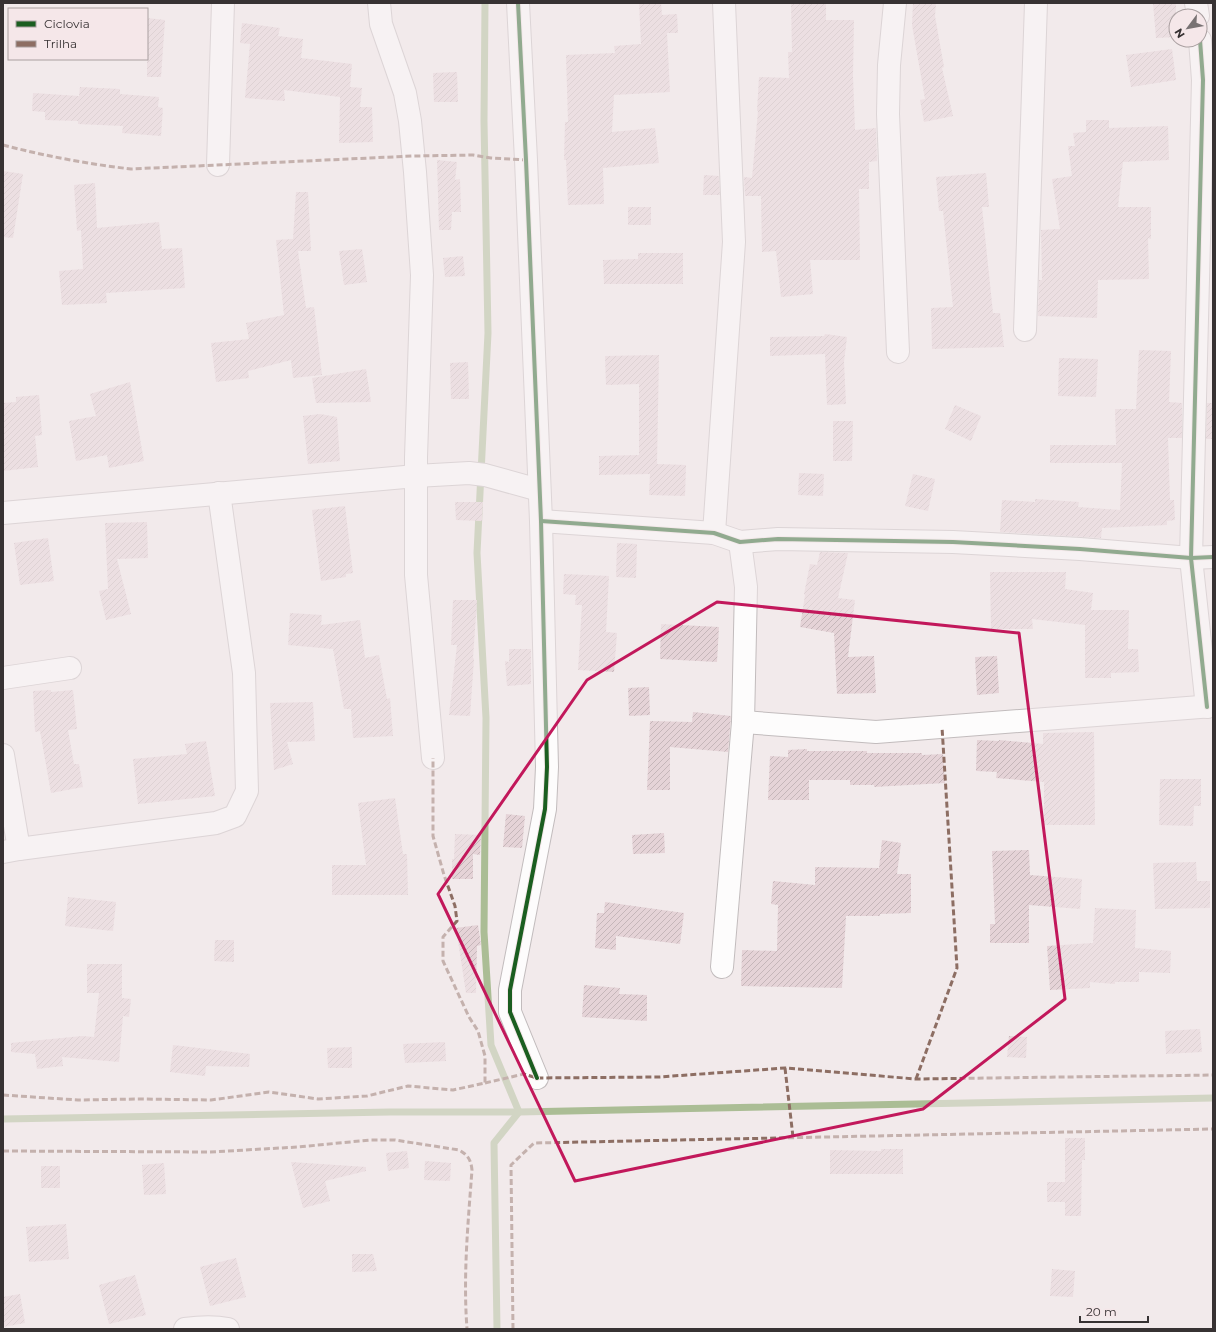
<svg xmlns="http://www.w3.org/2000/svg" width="1216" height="1332" font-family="Montserrat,sans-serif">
	<defs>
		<pattern id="building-hatch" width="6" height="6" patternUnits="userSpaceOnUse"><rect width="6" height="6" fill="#e5d3d7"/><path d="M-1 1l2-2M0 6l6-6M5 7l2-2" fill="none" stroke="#c5b6b9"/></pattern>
	</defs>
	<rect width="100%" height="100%" fill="#f2eaeb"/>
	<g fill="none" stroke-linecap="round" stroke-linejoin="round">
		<g stroke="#abbd95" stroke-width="7">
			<path d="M 485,3 L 484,121 L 488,333 L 477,553 L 486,718 L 484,932 L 491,1045 L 519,1112 L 494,1143 L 497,1329"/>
			<path d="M 3,1119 L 390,1112 L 519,1112 L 1213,1098"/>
		</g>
	</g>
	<g fill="url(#building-hatch)">
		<path d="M 639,3 L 661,3 L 662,15 L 677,14 L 678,33 L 667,33 L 670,92 L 614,95 L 612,132 L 655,128 L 659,163 L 603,168 L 604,204 L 568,205 L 566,160 L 564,160 L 565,122 L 568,122 L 566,55 L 615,53 L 614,46 L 641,44 Z"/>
		<path d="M 791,3 L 826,3 L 826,20 L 854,20 L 853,76 L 855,130 L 876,128 L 877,161 L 869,162 L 869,189 L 859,189 L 860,260 L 810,260 L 813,294 L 781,297 L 776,251 L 762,252 L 761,196 L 745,196 L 744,177 L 752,178 L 758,111 L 757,111 L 759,77 L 789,78 L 788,52 L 792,52 Z"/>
		<path d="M 913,3 L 936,3 L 935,16 L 944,67 L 942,68 L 953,116 L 924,122 L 920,100 L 925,99 L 912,25 Z"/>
		<path d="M 1153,3 L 1176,3 L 1176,37 L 1156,38 Z"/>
		<path d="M 147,18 L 165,20 L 161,77 L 147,77 Z"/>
		<path d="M 242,23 L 280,28 L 278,36 L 303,39 L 301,58 L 352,64 L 350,87 L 362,88 L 360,107 L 372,107 L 373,142 L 339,143 L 340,97 L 284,90 L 285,101 L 245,98 L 250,44 L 240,43 Z"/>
		<path d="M 1172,49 L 1176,80 L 1131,87 L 1126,55 Z"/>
		<path d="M 457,72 L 458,102 L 434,102 L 433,73 Z"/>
		<path d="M 80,87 L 120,89 L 120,94 L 159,97 L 158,107 L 163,108 L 161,136 L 122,133 L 123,126 L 78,124 L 78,121 L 45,120 L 45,112 L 32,111 L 33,93 L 79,96 Z"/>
		<path d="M 1086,120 L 1109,120 L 1109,128 L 1168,126 L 1169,160 L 1123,162 L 1118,207 L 1151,207 L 1151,239 L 1148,238 L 1149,279 L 1098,280 L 1097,318 L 1038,316 L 1039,280 L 1042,280 L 1041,230 L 1060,229 L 1052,179 L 1072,176 L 1068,146 L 1075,146 L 1073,133 L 1086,132 Z"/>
		<path d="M 437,160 L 457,162 L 455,180 L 460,179 L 461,212 L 452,212 L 451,230 L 439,230 Z"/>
		<path d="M 3,171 L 23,174 L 13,238 L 3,237 Z"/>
		<path d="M 986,173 L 989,207 L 982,207 L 993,313 L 1000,313 L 1004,347 L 932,349 L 931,308 L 953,307 L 943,211 L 939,211 L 936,177 Z"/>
		<path d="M 704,175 L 719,176 L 720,195 L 703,195 Z"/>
		<path d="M 95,183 L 97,228 L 159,222 L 162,249 L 182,248 L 185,288 L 106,293 L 107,303 L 62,305 L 59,271 L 83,269 L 81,230 L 77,231 L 74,185 Z"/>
		<path d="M 296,192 L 308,192 L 311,251 L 298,251 L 306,308 L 314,307 L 322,375 L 293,378 L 291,360 L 248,371 L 249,378 L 216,382 L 211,343 L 249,339 L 246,323 L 284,315 L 276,240 L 293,239 Z"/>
		<rect x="628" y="207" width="23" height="18"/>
		<path d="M 362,249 L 367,282 L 344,285 L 339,251 Z"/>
		<path d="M 638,253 L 683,253 L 683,284 L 604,284 L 603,260 L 638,259 Z"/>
		<path d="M 463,256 L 465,276 L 445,277 L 443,258 Z"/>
		<path d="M 825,334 L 847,337 L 844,362 L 846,404 L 827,405 L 825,354 L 770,356 L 770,337 L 824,336 Z"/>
		<path d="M 1139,350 L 1171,351 L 1169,402 L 1182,403 L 1182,438 L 1168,438 L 1170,500 L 1174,500 L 1175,520 L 1167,521 L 1167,525 L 1102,528 L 1101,538 L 1000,532 L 1002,500 L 1035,502 L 1035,499 L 1079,502 L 1078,507 L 1120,510 L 1122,463 L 1050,463 L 1050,445 L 1116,445 L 1115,409 L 1136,409 Z"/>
		<path d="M 659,355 L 657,464 L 686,465 L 685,496 L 649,495 L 650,474 L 599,475 L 599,456 L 639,455 L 639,384 L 606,385 L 605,356 Z"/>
		<path d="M 1059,358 L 1098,359 L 1096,397 L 1058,396 Z"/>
		<path d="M 468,362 L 469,399 L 451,399 L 450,363 Z"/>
		<path d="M 366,369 L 371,402 L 316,403 L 312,378 Z"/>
		<path d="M 130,382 L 144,461 L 109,468 L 107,455 L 76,461 L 69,421 L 96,416 L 90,394 Z"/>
		<path d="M 39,395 L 42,435 L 35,436 L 38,467 L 3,471 L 3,403 L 16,402 L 16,397 Z"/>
		<path d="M 1207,403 L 1213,403 L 1213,439 L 1206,439 Z"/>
		<path d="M 955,405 L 981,416 L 971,441 L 945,429 Z"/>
		<path d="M 320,414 L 337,417 L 340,461 L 308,464 L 303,416 Z"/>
		<path d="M 833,421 L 853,421 L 852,461 L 833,461 Z"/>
		<path d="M 799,473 L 824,474 L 823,496 L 798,495 Z"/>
		<path d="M 913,474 L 935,479 L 928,511 L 905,506 Z"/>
		<path d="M 455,502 L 483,502 L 482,521 L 456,520 Z"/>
		<path d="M 345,506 L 353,573 L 346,574 L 346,577 L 321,581 L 312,510 Z"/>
		<path d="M 147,522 L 148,558 L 117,559 L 131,614 L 106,620 L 99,591 L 108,589 L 105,523 Z"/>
		<path d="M 48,538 L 54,581 L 20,585 L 14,543 Z"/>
		<path d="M 617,543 L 637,544 L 636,578 L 616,577 Z"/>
		<path d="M 820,552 L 848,553 L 838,598 L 855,600 L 848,657 L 874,656 L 876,693 L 837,694 L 834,633 L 800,627 L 805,595 L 804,594 L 810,564 L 817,565 Z"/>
		<path d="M 990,572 L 1066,572 L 1065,589 L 1093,593 L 1091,610 L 1129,610 L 1128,649 L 1138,649 L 1139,672 L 1111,673 L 1111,678 L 1085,678 L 1085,625 L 1032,619 L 1033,629 L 991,629 Z"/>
		<path d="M 564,574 L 609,576 L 606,632 L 617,633 L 614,672 L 578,670 L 582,605 L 575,605 L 576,595 L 563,594 Z"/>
		<path d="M 453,600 L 477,600 L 473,658 L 474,659 L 470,716 L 449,715 L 457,645 L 451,645 Z"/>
		<path d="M 290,613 L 322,615 L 321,625 L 360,620 L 365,658 L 379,655 L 387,699 L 390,698 L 393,736 L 353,738 L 351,709 L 344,709 L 333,649 L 288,645 Z"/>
		<path d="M 661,624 L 719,627 L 717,662 L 660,659 Z"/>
		<path d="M 509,649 L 531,649 L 531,684 L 507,686 L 505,661 L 509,662 Z"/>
		<path d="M 997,656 L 999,693 L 977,695 L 975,657 Z"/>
		<path d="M 649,687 L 650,715 L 629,716 L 628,688 Z"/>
		<path d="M 51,690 L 51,692 L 73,690 L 77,729 L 68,730 L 74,764 L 79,764 L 83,787 L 51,793 L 40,731 L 35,732 L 33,691 Z"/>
		<path d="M 313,702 L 315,741 L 287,742 L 293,764 L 274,770 L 270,703 Z"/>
		<path d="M 693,712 L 731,716 L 728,752 L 670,747 L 670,790 L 647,790 L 650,721 L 692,722 Z"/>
		<path d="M 1094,732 L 1095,825 L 1044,825 L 1044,782 L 996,778 L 997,772 L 976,771 L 977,740 L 999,741 L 999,740 L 1043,744 L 1043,733 Z"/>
		<path d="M 206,741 L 215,796 L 138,804 L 133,759 L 187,754 L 185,744 Z"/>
		<path d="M 807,749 L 807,751 L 867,751 L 867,753 L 922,753 L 922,755 L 943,754 L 945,783 L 874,787 L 874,785 L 850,785 L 850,780 L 809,780 L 809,800 L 768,800 L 770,756 L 788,757 L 788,750 Z"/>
		<path d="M 1160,779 L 1201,779 L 1201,806 L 1194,806 L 1193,826 L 1159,825 Z"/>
		<path d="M 395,798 L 403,854 L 407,854 L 408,895 L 332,895 L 332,865 L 366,865 L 358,803 Z"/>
		<path d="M 506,814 L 525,816 L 522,848 L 503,847 Z"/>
		<path d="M 664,833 L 665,853 L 633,854 L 632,835 Z"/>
		<path d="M 455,834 L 481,835 L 480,855 L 473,854 L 473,879 L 452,879 L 452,859 L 454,859 Z"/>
		<path d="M 882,840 L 901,843 L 897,874 L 911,874 L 911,913 L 880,914 L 880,916 L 846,916 L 842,988 L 741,986 L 742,950 L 777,951 L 778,905 L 771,904 L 773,881 L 815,885 L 815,867 L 879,868 Z"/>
		<path d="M 1029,850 L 1030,875 L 1082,879 L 1080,909 L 1029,905 L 1029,943 L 990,943 L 990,924 L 995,924 L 992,851 Z"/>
		<path d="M 1196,862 L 1197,881 L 1210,881 L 1210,908 L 1155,909 L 1153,863 Z"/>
		<path d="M 68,897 L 116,902 L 113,931 L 65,926 Z"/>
		<path d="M 605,902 L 684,913 L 680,944 L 616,936 L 616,950 L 595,948 L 597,913 L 604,913 Z"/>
		<path d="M 1095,908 L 1136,910 L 1135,948 L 1171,951 L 1170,973 L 1139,972 L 1139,982 L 1115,982 L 1115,984 L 1090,982 L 1090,988 L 1050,990 L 1047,946 L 1093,943 Z"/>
		<path d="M 478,925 L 481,945 L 477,946 L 476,993 L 466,993 L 456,928 Z"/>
		<path d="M 215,940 L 234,940 L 234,962 L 214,961 Z"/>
		<path d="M 87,964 L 122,964 L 122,998 L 131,999 L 129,1017 L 123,1016 L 119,1062 L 62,1057 L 63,1066 L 37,1069 L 35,1054 L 11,1052 L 11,1043 L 82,1036 L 94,1037 L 99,993 L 87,993 Z"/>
		<path d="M 584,985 L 620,988 L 619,994 L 647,995 L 647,1021 L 582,1017 Z"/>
		<path d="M 1200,1029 L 1202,1052 L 1166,1054 L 1165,1031 Z"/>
		<path d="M 1009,1036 L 1027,1037 L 1026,1058 L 1007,1057 Z"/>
		<path d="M 445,1042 L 446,1061 L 405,1063 L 403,1044 Z"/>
		<path d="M 173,1045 L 250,1054 L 249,1067 L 206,1066 L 205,1076 L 170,1072 Z"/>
		<path d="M 352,1047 L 352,1068 L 328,1068 L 327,1048 Z"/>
		<path d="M 1065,1138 L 1085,1138 L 1085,1160 L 1082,1160 L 1081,1216 L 1065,1216 L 1065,1202 L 1047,1202 L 1047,1182 L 1065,1182 Z"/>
		<path d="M 881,1149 L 903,1149 L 903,1174 L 830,1174 L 830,1150 L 881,1151 Z"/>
		<path d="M 407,1151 L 409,1168 L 388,1171 L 386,1153 Z"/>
		<path d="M 425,1161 L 451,1163 L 450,1181 L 424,1180 Z"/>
		<path d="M 291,1162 L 366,1167 L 366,1171 L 325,1181 L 330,1201 L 303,1208 Z"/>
		<path d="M 164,1163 L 166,1194 L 144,1195 L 142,1165 Z"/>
		<rect x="41" y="1166" width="19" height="22"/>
		<path d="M 66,1224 L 69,1259 L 29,1262 L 26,1227 Z"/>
		<path d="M 352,1254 L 373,1254 L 377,1271 L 352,1272 Z"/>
		<path d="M 236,1258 L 246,1297 L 210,1306 L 200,1267 Z"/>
		<path d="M 1052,1269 L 1075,1271 L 1073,1297 L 1050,1296 Z"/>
		<path d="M 135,1275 L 146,1315 L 109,1324 L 99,1285 Z"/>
		<path d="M 20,1294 L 25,1323 L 3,1327 L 3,1297 Z"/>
	</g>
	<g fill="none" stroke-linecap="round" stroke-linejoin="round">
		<defs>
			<g id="minor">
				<path d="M 379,3 L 381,24 L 405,93 L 410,121 L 415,172 L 422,275 L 416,457 L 416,575 L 433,758"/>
				<path d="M 518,3 L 526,160 L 541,521 L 547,767 L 545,809 L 510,990 L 510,1012 L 537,1078"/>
				<path d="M 895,3 L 889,65 L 888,114 L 898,352"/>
				<path d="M 1196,3 L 1198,16"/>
				<path d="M 1200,40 L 1203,80 L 1191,558 L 1207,707"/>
				<path d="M 218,165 L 223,3"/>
				<path d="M 1025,330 L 1036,3"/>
				<path d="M 3,513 L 416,476 L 469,473 L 485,475 L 539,490"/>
				<path d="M 541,521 L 714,533 L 740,542 L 778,539 L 953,542 L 1080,549 L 1191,558 L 1213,557"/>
				<path d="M 714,533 L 734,242 L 724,3"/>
				<path d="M 3,678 L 70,668"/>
				<path d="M 743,722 L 876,732 L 1213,706"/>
				<path d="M 3,755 L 19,849"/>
				<path d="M 3,852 L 19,849 L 216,823 L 235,816 L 247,791 L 244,673 L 219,493"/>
				<path d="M 722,967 L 743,722 L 746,587 L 740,542"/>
				<path d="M 185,1329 C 199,1327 213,1326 228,1329"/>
			</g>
		</defs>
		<use href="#minor" stroke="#c2bcbd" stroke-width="24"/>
		<use href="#minor" stroke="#fdfcfc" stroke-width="22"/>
		<g stroke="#8d6e63" stroke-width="3" stroke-dasharray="6 3" stroke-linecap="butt">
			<path d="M 3,145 C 45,156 88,164 131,169 L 413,156 L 473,155 L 491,158 L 526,160"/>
			<path d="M 785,1068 L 793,1137"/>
			<path d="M 916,1079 L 957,968 L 942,727"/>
			<path d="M 485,1083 L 524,1074 L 537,1078 L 659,1077 L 785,1068 L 916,1079 L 1213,1075"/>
			<path d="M 3,1095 L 78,1100 L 138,1099 L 211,1100 L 269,1092 L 318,1099 L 367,1096 L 408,1086 L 453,1090 L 485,1083 L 485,1056 L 478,1031 L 469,1017 L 443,961 L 443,937 L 457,921 L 455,906 L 444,875 L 433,836 L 433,758"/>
			<path d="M 3,1151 L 210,1152 L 298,1147 L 370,1140 L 395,1140 L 459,1150 C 468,1155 471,1160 472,1170 C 468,1224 463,1275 467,1329"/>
			<path d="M 513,1329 L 511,1165 L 534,1143 L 1213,1129"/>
		</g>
		<defs>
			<g id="cycleway">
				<path d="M 518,3 L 526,160 L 541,521 L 547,767 L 545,809 L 510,990 L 510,1012 L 537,1078"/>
				<path d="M 1200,40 L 1203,80 L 1191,558 L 1207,707"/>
				<path d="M 541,521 L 714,533 L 740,542 L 778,539 L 953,542 L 1080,549 L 1191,558 L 1213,557"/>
			</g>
		</defs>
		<use href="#cycleway" stroke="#f5e7e9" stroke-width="6"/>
		<use href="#cycleway" stroke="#1b5e20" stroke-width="4"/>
	</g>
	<path d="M0 0H1216V1332H0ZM 717,602 L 1019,633 L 1065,999 L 923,1109 L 575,1181 L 438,894 L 587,680 Z" fill="#f2eaeb" fill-opacity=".55" fill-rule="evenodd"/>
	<path fill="none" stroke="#c2185b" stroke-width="3" stroke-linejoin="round" d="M 717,602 L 1019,633 L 1065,999 L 923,1109 L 575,1181 L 438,894 L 587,680 Z"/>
	<rect width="1216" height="1332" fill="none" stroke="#373233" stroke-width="8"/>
	<rect x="8" y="8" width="140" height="52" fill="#f5e7e9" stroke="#a99fa0"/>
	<rect x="16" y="21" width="20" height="6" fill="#1b5e20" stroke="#a99fa0"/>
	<text x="44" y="28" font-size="12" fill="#373233">Ciclovia</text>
	<rect x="16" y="41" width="20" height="6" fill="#8d6e63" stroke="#a99fa0"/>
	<text x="44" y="48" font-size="12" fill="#373233">Trilha</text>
	<g transform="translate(1188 28) rotate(238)"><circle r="19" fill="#f5e7e9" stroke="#a99fa0"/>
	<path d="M0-3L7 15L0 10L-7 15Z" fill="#787273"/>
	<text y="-6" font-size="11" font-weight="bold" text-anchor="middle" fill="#373233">N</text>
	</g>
	<path d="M1080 1316v6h68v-6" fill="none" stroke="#373233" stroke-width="2"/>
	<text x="1086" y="1316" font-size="12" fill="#373233" stroke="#f5e7e9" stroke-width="3" paint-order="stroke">20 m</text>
</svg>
